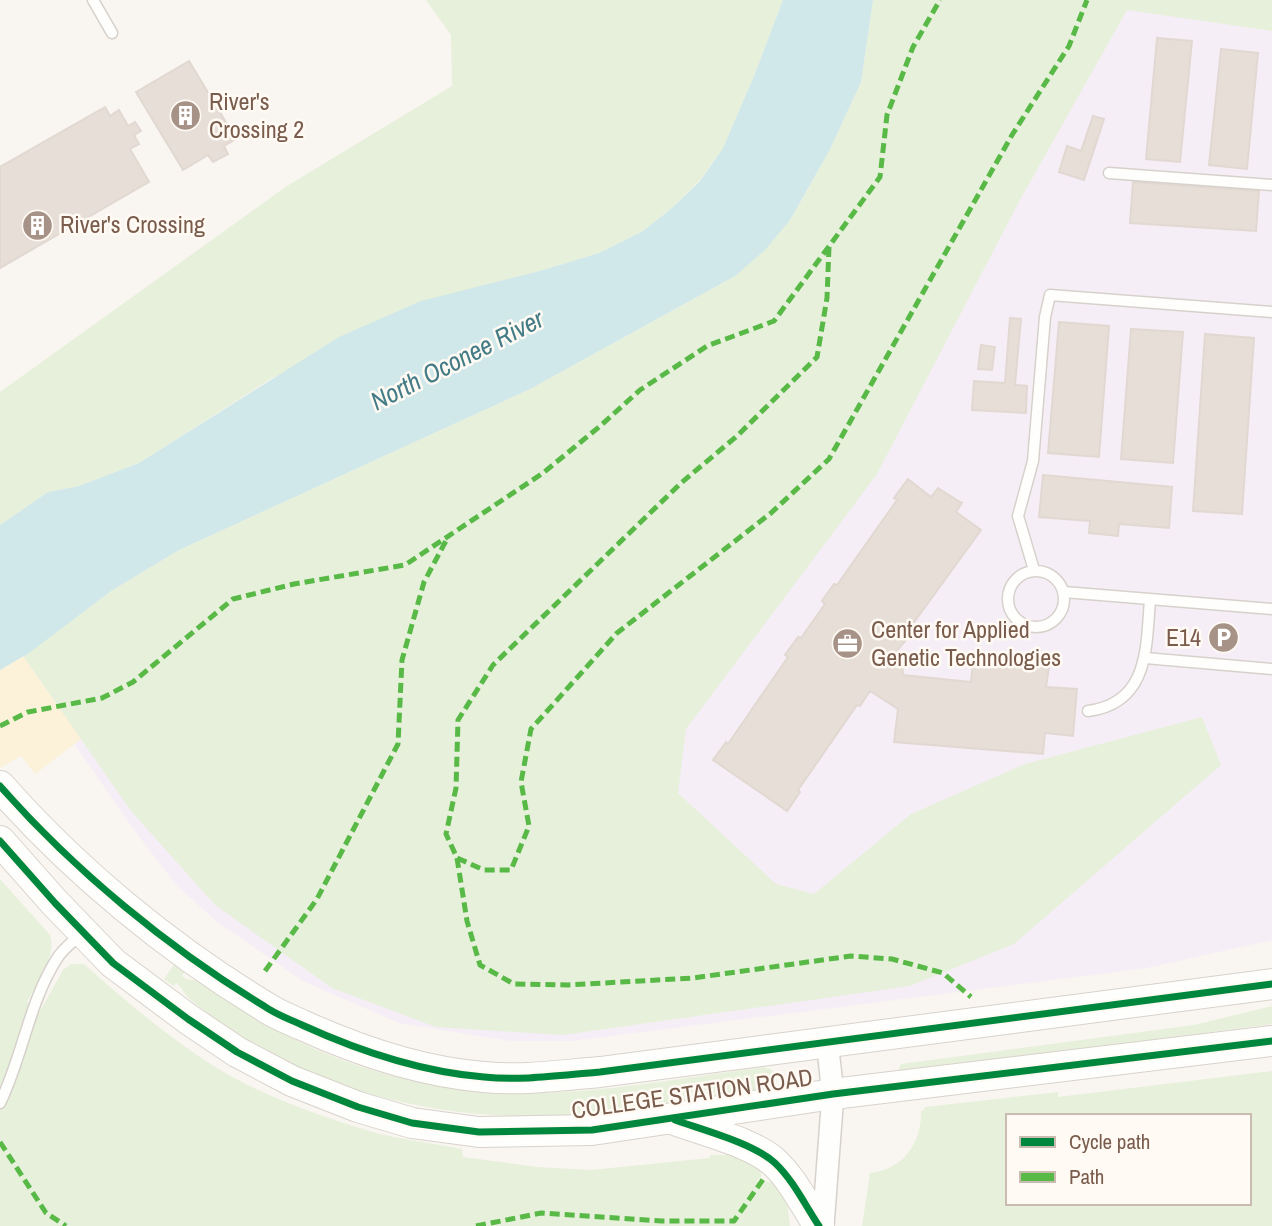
<svg xmlns="http://www.w3.org/2000/svg" width="1272" height="1226" font-family="'Archivo Narrow',sans-serif">
	<rect width="100%" height="100%" fill="#f9f5f0"/>
	<path fill="#f6eef6" d="M 873,0 L 1272,0 L 1272,940 L 1147,968 L 572,1041 L 510,1041 L 399,1023 L 303,981 L 216,921 L 176,885 L 132,827 L 77,748 L 29,653 L 530,389 L 735,276 L 861,82 Z"/>
	<g fill="#e7f0db" fill-rule="evenodd">
		<path d="M 426,0 L 783,0 L 754,76 L 723,148 L 700,180 L 672,208 L 643,231 L 599,253 L 540,271 L 272,378 L 139,463 L 79,486 L 48,492 L 0,525 L 0,392 L 287,186 L 452,86 L 451,35 Z"/>
		<path d="M 873,0 L 1272,0 L 1272,31 L 1127,10 L 1020,200 L 877,474 L 686,729 L 678,793 L 776,884 L 814,894 L 911,814 L 1025,764 L 1202,717 L 1221,765 L 1014,944 L 910,986 L 563,1035 L 436,1027 L 332,988 L 215,905 L 131,811 L 23,656 L 111,591 L 179,550 L 530,389 L 735,276 L 790,220 L 829,151 L 861,82 Z"/>
		<path d="M 0,879 L 50,935 C 57,957 37,984 27,1002 L 39,1013 L 63,970 L 71,964 L 84,964 C 123,999 162,1032 206,1061 C 254,1093 318,1116 373,1132 C 402,1140 432,1143 462,1149 L 463,1157 L 537,1167 L 591,1170 L 710,1158 L 710,1155 L 732,1155 L 761,1167 L 761,1177 L 757,1181 L 760,1185 L 764,1181 L 775,1183 L 787,1200 L 790,1226 L 0,1226 Z"/>
		<path d="M 175,963 L 186,970 L 182,976 L 186,979 L 200,981 C 233,1002 265,1025 300,1042 C 381,1081 473,1098 563,1092 C 630,1088 697,1076 763,1067 C 774,1069 778,1074 776,1084 L 769,1091 C 705,1100 637,1113 573,1116 C 457,1121 335,1099 237,1034 C 221,1023 204,1011 190,999 C 184,994 182,987 176,983 L 174,986 L 164,979 Z"/>
		<path d="M 1272,1006 L 1272,1024 L 900,1073 L 898,1071 L 901,1064 L 1194,1025 Z"/>
		<path d="M 1272,1071 L 1272,1226 L 862,1226 L 870,1173 C 902,1170 922,1144 921,1111 L 924,1110 L 925,1107 L 1058,1092 L 1058,1097 ZM 1008,1116 L 1249,1116 L 1249,1203 L 1008,1203 Z"/>
	</g>
	<path fill="#fbf2d9" d="M 23,656 L 81,739 L 35,774 L 21,756 L 0,768 L 0,670 Z"/>
	<path fill="#d0e8ea" d="M 783,0 L 873,0 L 861,82 L 829,151 L 790,220 L 765,250 L 735,276 L 530,389 L 179,550 L 111,591 L 29,653 L 0,670 L 0,525 L 48,492 L 79,486 L 139,463 L 339,337 L 421,301 L 540,271 L 599,253 L 643,231 L 672,208 L 700,181 L 723,148 L 754,76 Z"/>
	<g fill="#e6ded7" stroke="#e2d8d2" stroke-width="2">
		<path d="M 1157,38 L 1192,41 L 1180,162 L 1146,159 Z"/>
		<path d="M 1221,49 L 1258,53 L 1247,169 L 1209,165 Z"/>
		<path d="M 189,61 L 236,139 L 224,146 L 228,154 L 213,162 L 208,155 L 183,170 L 136,92 Z"/>
		<path d="M 105,107 L 110,116 L 119,110 L 128,126 L 135,122 L 141,131 L 134,135 L 139,144 L 130,149 L 149,182 L 0,268 L 0,167 Z"/>
		<path d="M 1093,116 L 1104,119 L 1084,180 L 1059,172 L 1067,146 L 1081,151 Z"/>
		<path d="M 1133,182 L 1259,191 L 1256,231 L 1130,223 Z"/>
		<path d="M 1010,318 L 1021,319 L 1015,385 L 1027,386 L 1026,413 L 972,410 L 974,381 L 1005,383 Z"/>
		<path d="M 1059,322 L 1109,326 L 1099,457 L 1048,453 Z"/>
		<path d="M 1131,329 L 1183,332 L 1173,463 L 1121,459 Z"/>
		<path d="M 1205,334 L 1254,338 L 1242,514 L 1193,511 Z"/>
		<path d="M 981,345 L 995,347 L 992,370 L 978,369 Z"/>
		<path d="M 1043,475 L 1172,487 L 1169,528 L 1119,524 L 1118,536 L 1089,533 L 1090,521 L 1039,517 Z"/>
		<path d="M 908,479 L 931,497 L 938,488 L 960,502 L 962,503 L 956,512 L 981,530 L 907,632 L 910,635 L 895,653 L 902,664 L 903,675 L 971,682 L 973,661 L 1049,667 L 1046,687 L 1077,689 L 1073,736 L 1045,733 L 1043,754 L 894,742 L 898,709 L 870,691 L 860,706 L 857,705 L 798,790 L 800,792 L 787,811 L 713,760 L 726,742 L 728,744 L 788,657 L 785,655 L 798,637 L 801,638 L 825,604 L 822,601 L 834,584 L 837,585 L 897,500 L 894,498 Z"/>
	</g>
	<g fill="none" stroke-linecap="round" stroke-linejoin="round">
		<defs>
			<g id="service">
				<path d="M 93,0 L 112,33"/>
				<path d="M 1109,173 L 1272,185"/>
				<path d="M 1034,570 L 1018,516 L 1033,461 L 1045,317 L 1050,295 L 1272,312"/>
				<circle cx="1036" cy="599" r="28"/>
				<path d="M 1064,592 L 1272,609"/>
				<path d="M 1145,658 L 1272,669"/>
				<path d="M 1088,711 C 1149,703 1146,648 1150,600"/>
				<path d="M 0,1103 C 23,1056 29,1001 58,957 C 64,948 74,941 81,934"/>
			</g>
			<path id="minor" d="M 823,1226 L 833,1094 L 827,1041"/>
			<g id="secondary">
				<path d="M 0,786 C 74,870 168,948 264,1006 C 275,1014 289,1019 302,1025 C 359,1051 421,1072 484,1077 C 522,1081 562,1075 600,1072 L 1272,984"/>
				<path d="M 0,841 L 55,903 L 113,963 L 188,1019 L 237,1052 L 292,1081 L 358,1107 L 412,1123 L 479,1132 L 592,1130 L 833,1094 L 1272,1041"/>
				<path d="M 675,1120 C 704,1131 754,1143 775,1163 C 793,1180 805,1205 819,1226"/>
			</g>
		</defs>
		<use href="#service" stroke="#d7d1cb" stroke-width="13"/>
		<use href="#minor" stroke="#d7d1cb" stroke-width="24"/>
		<use href="#secondary" stroke="#d9d2cb" stroke-width="32"/>
		<use href="#service" stroke="#fefefd" stroke-width="10"/>
		<use href="#minor" stroke="#fefefd" stroke-width="21"/>
		<use href="#secondary" stroke="#fefefd" stroke-width="30"/>
		<g stroke="#58b947" stroke-width="5" stroke-dasharray="10 5" stroke-linecap="butt">
			<path d="M 829,247 L 827,298 L 817,357 L 737,436 L 681,483 L 493,665 L 458,720 L 456,788 L 446,834 L 457,858 L 484,870 L 511,870 L 529,826 L 521,782 L 531,729 L 617,633 L 771,513 L 829,459 L 1012,135 L 1069,46 L 1087,0"/>
			<path d="M 0,726 L 28,712 L 102,698 L 133,682 L 233,599 L 294,584 L 405,565 L 543,473 L 599,427 L 640,390 L 707,346 L 774,321 L 880,177 L 887,115 L 913,47 L 940,0"/>
			<path d="M 457,858 L 467,921 L 480,965 L 514,984 L 568,985 L 693,978 L 851,956 L 892,959 L 943,973 L 971,997"/>
			<path d="M 265,971 L 317,899 L 398,744 L 402,660 L 424,582 L 448,537"/>
			<path d="M 0,1142 L 46,1213 L 66,1226"/>
			<path d="M 476,1226 L 541,1213 L 662,1221 L 734,1221 L 764,1178"/>
		</g>
		<defs>
			<g id="cycleway">
				<path d="M 0,786 C 74,870 168,948 264,1006 C 275,1014 289,1019 302,1025 C 359,1051 421,1072 484,1077 C 522,1081 562,1075 600,1072 L 1272,984"/>
				<path d="M 0,841 L 55,903 L 113,963 L 188,1019 L 237,1052 L 292,1081 L 358,1107 L 412,1123 L 479,1132 L 592,1130 L 833,1094 L 1272,1041"/>
				<path d="M 675,1120 C 703,1130 753,1143 775,1163 C 793,1180 805,1205 819,1226"/>
			</g>
		</defs>
		<use href="#cycleway" stroke="#fffaf3" stroke-width="11"/>
		<use href="#cycleway" stroke="#00873e" stroke-width="7"/>
	</g>
	<defs>
		<symbol id="building-disc" viewBox="-11 -11 22 22"><circle r="9.5" fill="#a69286" stroke="#fffaf3"/><path d="M-4-6H4V6H1V3H-1V6H-4ZM-2.5-4.3h1.7v1.8h-1.7ZM.8-4.3h1.7v1.8H.8ZM-2.5-1h1.7V.8h-1.7ZM.8-1h1.7V.8H.8Z" fill="#fff"/></symbol>
		<symbol id="parking-disc" viewBox="-11 -11 22 22"><circle r="9.5" fill="#a69286" stroke="#fffaf3"/><path d="M-3.5-5.5H1a3.5 3.5 0 0 1 0 7H-1V5.5H-3.5ZM-1-3.4V-.6H.8a1.4 1.4 0 0 0 0-2.8Z" fill="#fff"/></symbol>
		<symbol id="office-disc" viewBox="-11 -11 22 22"><circle r="9.5" fill="#a69286" stroke="#fffaf3"/><path d="M-6-3h4V-5.5h4V-3h4V5H-6ZM-1-4.5V-3h2v-1.5ZM-6 0V1H6V0Z" fill="#fff"/></symbol>
	</defs>
	<g fill-rule="evenodd">
		<use href="#building-disc" x="168" y="98" width="35" height="35"/>
		<use href="#building-disc" x="20" y="208" width="35" height="35"/>
		<use href="#parking-disc" x="1206" y="620" width="35" height="35"/>
		<use href="#office-disc" x="830" y="626" width="35" height="35"/>
	</g>
	<g text-anchor="middle" stroke-width="5" stroke-linejoin="round" paint-order="stroke">
		<g font-size="24" fill="#7a5c4d" stroke="#fffaf3" text-anchor="start">
			<text x="209" y="110">River's<tspan x="209" dy="28">Crossing 2</tspan></text>
			<text x="60" y="233">River's Crossing</text>
			<text x="871" y="638">Center for Applied<tspan x="871" dy="28">Genetic Technologies</tspan></text>
			<text x="1201" y="646" text-anchor="end">E14</text>
		</g>
		<g font-size="24" fill="#7a5c4d" stroke="#fffaf3">
			<text transform="translate(692 1094) rotate(-8)" y="8">COLLEGE STATION ROAD</text>
		</g>
		<g font-size="26" font-style="italic" fill="#437c86" stroke="#fffaf3">
			<text transform="translate(457 360) rotate(-27)" y="9">North Oconee River</text>
		</g>
	</g>
	<rect x="1006" y="1114" width="245" height="91" fill="#fffaf3" stroke="#cabbb1" stroke-width="2"/>
	<rect x="1020" y="1137" width="35" height="10" fill="#00873e" stroke="#cabbb1" stroke-width="2"/>
	<text x="1069" y="1149" font-size="21" fill="#7a5c4d">Cycle path</text>
	<rect x="1020" y="1172" width="35" height="10" fill="#58b947" stroke="#cabbb1" stroke-width="2"/>
	<text x="1069" y="1184" font-size="21" fill="#7a5c4d">Path</text>
</svg>
